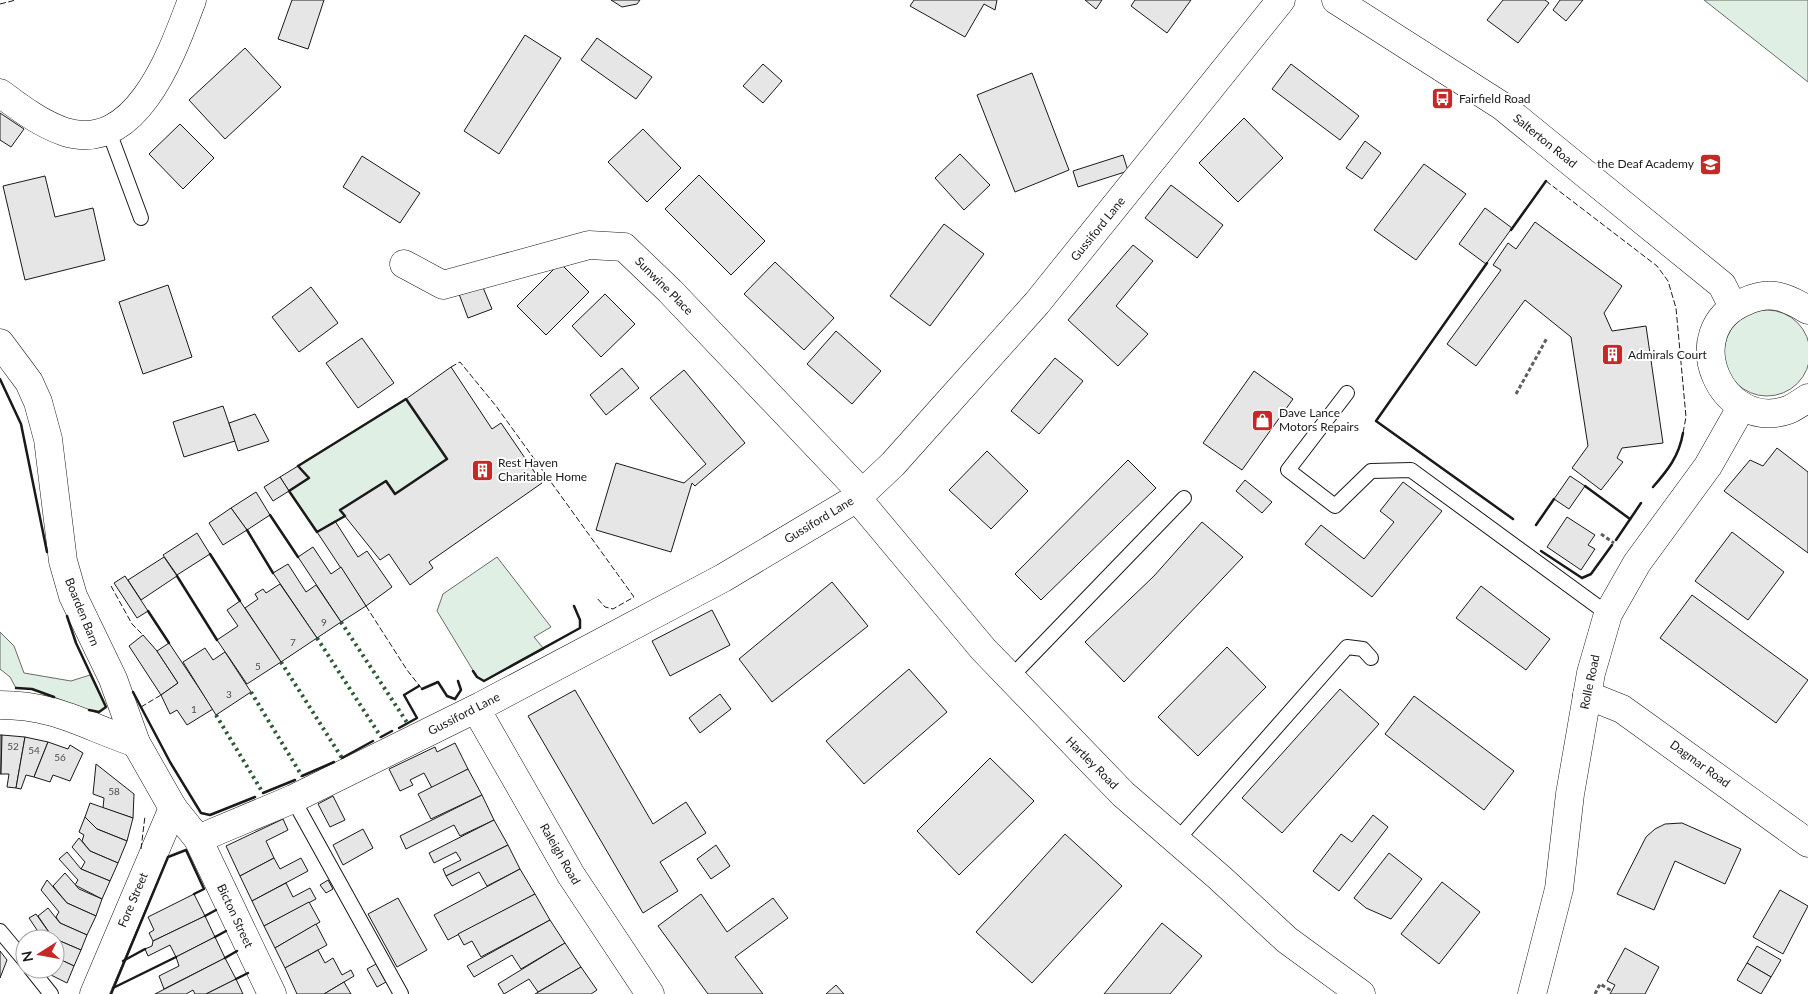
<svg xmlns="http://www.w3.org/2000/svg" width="1808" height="994" font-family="Lato,sans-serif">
	<rect width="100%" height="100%" fill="#fff"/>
	<g fill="#e0efe3" stroke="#6a6a6a">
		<path d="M 1704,0 L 1808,0 L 1808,82 Z"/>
		<circle cx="1767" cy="353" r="43"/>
		<path d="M 406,399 L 447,459 L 395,494 L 386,481 L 340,510 L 345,516 L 317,532 L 289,491 L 309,478 L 298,466 Z"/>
		<path d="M 497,557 L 551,627 L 534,637 L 544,649 L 484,681 L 477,677 L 437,611 L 443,594 Z"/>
		<path d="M 0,632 L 14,646 L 24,673 L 71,681 L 90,675 L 106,707 L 99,712 L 91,711 L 32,689 L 16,688 L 10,677 L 0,669 Z"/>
	</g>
	<g fill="#e6e6e6" stroke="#1a1a1a">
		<path d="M 292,0 L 324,0 L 308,49 L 278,39 Z"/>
		<path d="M 611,0 L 640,0 L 637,4 L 622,7 Z"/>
		<path d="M 914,0 L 997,0 L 995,10 L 984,4 L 965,37 L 910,6 Z"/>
		<path d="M 1085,0 L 1102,0 L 1096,9 Z"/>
		<path d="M 1135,0 L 1191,0 L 1167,33 L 1131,6 Z"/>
		<path d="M 1503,0 L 1545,0 L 1549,3 L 1518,43 L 1487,20 Z"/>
		<path d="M 1560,0 L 1583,0 L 1566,21 L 1553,10 Z"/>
		<path d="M 525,35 L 561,58 L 499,154 L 464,131 Z"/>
		<path d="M 597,38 L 652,77 L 636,99 L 581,60 Z"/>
		<path d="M 245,48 L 281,87 L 225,139 L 189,100 Z"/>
		<path d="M 763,64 L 782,81 L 763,103 L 743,86 Z"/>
		<path d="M 1291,64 L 1359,116 L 1340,140 L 1272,89 Z"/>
		<path d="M 1032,73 L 1069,170 L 1015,192 L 977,95 Z"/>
		<path d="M 0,113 L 24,129 L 11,147 L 0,140 Z"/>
		<path d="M 1244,118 L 1283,158 L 1238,202 L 1199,163 Z"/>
		<path d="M 180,124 L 214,158 L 183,189 L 149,154 Z"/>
		<path d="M 643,129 L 681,168 L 647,202 L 608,162 Z"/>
		<path d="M 1365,141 L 1381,153 L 1362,179 L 1346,168 Z"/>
		<path d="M 960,154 L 990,185 L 964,210 L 935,178 Z"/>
		<path d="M 1123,155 L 1128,171 L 1078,187 L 1073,171 Z"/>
		<path d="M 362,156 L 420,193 L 400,223 L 343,187 Z"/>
		<path d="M 1424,164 L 1466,194 L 1416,260 L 1374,230 Z"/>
		<path d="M 699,175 L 765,241 L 731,275 L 665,209 Z"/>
		<path d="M 45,176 L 55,217 L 93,208 L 105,260 L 25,280 L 3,186 Z"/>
		<path d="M 1171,185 L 1223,225 L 1197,258 L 1145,218 Z"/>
		<path d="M 1485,208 L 1512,228 L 1486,264 L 1459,244 Z"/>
		<path d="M 1535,222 L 1622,286 L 1604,313 L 1612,331 L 1646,326 L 1663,443 L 1622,448 L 1617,458 L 1623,462 L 1601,490 L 1572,468 L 1588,446 L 1571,337 L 1525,300 L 1476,366 L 1447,344 L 1501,270 L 1493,265 L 1508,243 L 1516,249 Z"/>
		<path d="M 944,224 L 984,254 L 930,326 L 890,296 Z"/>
		<path d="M 1133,245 L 1153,261 L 1116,306 L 1148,334 L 1118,366 L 1068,320 Z"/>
		<path d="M 775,262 L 834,318 L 804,350 L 744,294 Z"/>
		<path d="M 560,263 L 589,292 L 546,335 L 517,306 Z"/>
		<path d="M 168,285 L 192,357 L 143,374 L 119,302 Z"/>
		<path d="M 482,285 L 492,309 L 468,318 L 459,294 Z"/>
		<path d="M 311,287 L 338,323 L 299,352 L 272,317 Z"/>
		<path d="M 605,294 L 635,324 L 601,357 L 572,326 Z"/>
		<path d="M 836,331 L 881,371 L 852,404 L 807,364 Z"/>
		<path d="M 362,338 L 394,383 L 358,408 L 326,363 Z"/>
		<path d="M 1055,358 L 1083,381 L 1039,434 L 1011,411 Z"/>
		<path d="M 451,367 L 492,429 L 501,423 L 542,483 L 429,562 L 433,568 L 410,585 L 389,554 L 380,560 L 340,510 L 386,481 L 395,494 L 447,459 L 406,399 Z"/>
		<path d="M 622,368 L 639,388 L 606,415 L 590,395 Z"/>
		<path d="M 684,370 L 745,443 L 695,486 L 692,483 L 671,552 L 596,530 L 616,463 L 684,483 L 706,464 L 650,398 Z"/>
		<path d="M 1254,371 L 1293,399 L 1242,470 L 1203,443 Z"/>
		<path d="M 223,406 L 235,441 L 184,457 L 173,422 Z"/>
		<path d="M 255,414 L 269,441 L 238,451 L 229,423 Z"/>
		<path d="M 1777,448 L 1808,472 L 1808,553 L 1724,491 L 1750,460 L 1763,466 Z"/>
		<path d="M 987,451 L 1028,491 L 991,529 L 949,490 Z"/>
		<path d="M 1128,460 L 1156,488 L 1041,600 L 1015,574 Z"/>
		<path d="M 298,466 L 309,478 L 289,491 L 280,477 Z"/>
		<path d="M 1570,476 L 1585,486 L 1569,509 L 1554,499 Z"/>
		<path d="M 280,477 L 289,491 L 273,501 L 264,487 Z"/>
		<path d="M 1245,480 L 1272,502 L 1262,513 L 1236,491 Z"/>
		<path d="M 1403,482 L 1442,511 L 1372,597 L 1305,544 L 1321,525 L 1364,559 L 1394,522 L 1380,511 Z"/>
		<path d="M 256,492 L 270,515 L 247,530 L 231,508 Z"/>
		<path d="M 231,508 L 247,530 L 223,545 L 209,523 Z"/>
		<path d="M 1567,517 L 1595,535 L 1588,545 L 1595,549 L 1581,570 L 1547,547 Z"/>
		<path d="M 335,521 L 358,557 L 367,551 L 392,587 L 366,606 L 317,532 Z"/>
		<path d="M 1202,522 L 1243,557 L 1124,682 L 1085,642 L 1154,576 Z"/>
		<path d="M 1732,532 L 1784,572 L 1748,620 L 1695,581 Z"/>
		<path d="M 197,533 L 210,554 L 177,575 L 163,555 Z"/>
		<path d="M 313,547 L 331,574 L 341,567 L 366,606 L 341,622 L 298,557 Z"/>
		<path d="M 164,557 L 177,576 L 141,600 L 128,580 Z"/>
		<path d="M 288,564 L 306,592 L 316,585 L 341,622 L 317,638 L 273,573 Z"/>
		<path d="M 125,576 L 148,611 L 137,618 L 114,583 Z"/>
		<path d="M 832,582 L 868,626 L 772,702 L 739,659 Z"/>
		<path d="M 280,584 L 317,638 L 281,662 L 245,608 L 258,599 L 255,594 L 263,589 L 266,593 Z"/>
		<path d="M 1481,586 L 1550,639 L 1526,670 L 1456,618 Z"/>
		<path d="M 1692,595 L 1808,680 L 1776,723 L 1660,638 Z"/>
		<path d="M 240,601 L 281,662 L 247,684 L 217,640 L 238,626 L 227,610 Z"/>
		<path d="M 712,610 L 730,645 L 670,676 L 652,641 Z"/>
		<path d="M 143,635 L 157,651 L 178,683 L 161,695 L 129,646 Z"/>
		<path d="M 169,643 L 213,709 L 187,725 L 177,710 L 170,714 L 161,695 L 178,683 L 157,651 Z"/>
		<path d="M 1227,647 L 1266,687 L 1198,756 L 1158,717 Z"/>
		<path d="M 205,648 L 213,660 L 225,652 L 251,692 L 216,715 L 183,662 Z"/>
		<path d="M 909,669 L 947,712 L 864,784 L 826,741 Z"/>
		<path d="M 1340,689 L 1379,724 L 1282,833 L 1242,798 Z"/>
		<path d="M 575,690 L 653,824 L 686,802 L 706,833 L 660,862 L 678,891 L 643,913 L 528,716 Z"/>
		<path d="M 720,694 L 731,709 L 700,733 L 689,718 Z"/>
		<path d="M 1414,696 L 1514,771 L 1484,810 L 1385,734 Z"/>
		<path d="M 0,735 L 2,735 L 1,774 L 0,774 Z"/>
		<path d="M 2,735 L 25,737 L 16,788 L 7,787 L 9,774 L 1,774 Z"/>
		<path d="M 25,737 L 48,742 L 34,777 L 26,775 L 21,789 L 16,788 Z"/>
		<path d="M 48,742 L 68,749 L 70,745 L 83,753 L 70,781 L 53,775 L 50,782 L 34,777 Z"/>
		<path d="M 455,743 L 468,769 L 432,788 L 424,773 L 410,780 L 413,785 L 400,791 L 389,769 L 435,747 L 437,752 Z"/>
		<path d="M 990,758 L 1034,801 L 959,875 L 917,831 Z"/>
		<path d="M 96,764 L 134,794 L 133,818 L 103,808 L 104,798 L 93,794 Z"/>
		<path d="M 468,769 L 482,795 L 431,819 L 418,794 Z"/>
		<path d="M 482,795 L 494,820 L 460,836 L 454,825 L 406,849 L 400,836 Z"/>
		<path d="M 333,796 L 345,820 L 330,827 L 318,804 Z"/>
		<path d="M 90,803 L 133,818 L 127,841 L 97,829 L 85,817 Z"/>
		<path d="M 1373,815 L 1388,827 L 1339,891 L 1313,871 L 1341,834 L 1352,842 Z"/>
		<path d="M 85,817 L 97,829 L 127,841 L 118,863 L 90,851 L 82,841 L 84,835 L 79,832 Z"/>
		<path d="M 283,819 L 288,830 L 266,841 L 274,858 L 240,876 L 226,846 Z"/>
		<path d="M 494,820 L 508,845 L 446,876 L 443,869 L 461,860 L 456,852 L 434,863 L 429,853 Z"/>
		<path d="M 1682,823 L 1741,849 L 1725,884 L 1675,861 L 1654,910 L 1617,894 L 1646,837 L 1655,829 L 1665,824 Z"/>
		<path d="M 363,829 L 373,848 L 343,865 L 333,845 Z"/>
		<path d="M 1065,834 L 1122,886 L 1032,983 L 976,932 Z"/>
		<path d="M 79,838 L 90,851 L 118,863 L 110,881 L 81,869 L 85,862 L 72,847 Z"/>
		<path d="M 508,845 L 520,869 L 487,886 L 479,872 L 452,886 L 446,876 Z"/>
		<path d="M 716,845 L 730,866 L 711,879 L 697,859 Z"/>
		<path d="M 67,852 L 81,869 L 110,881 L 102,899 L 75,885 L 78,880 L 59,859 Z"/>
		<path d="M 1389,853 L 1422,879 L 1391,919 L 1366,908 L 1354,898 Z"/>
		<path d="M 274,858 L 280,869 L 301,858 L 308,871 L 252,901 L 240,876 Z"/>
		<path d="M 520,869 L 535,894 L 448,940 L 434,915 Z"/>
		<path d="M 65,873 L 79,889 L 102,899 L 96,916 L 67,903 L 53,886 Z"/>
		<path d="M 47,880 L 67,903 L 96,916 L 87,935 L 60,923 L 56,917 L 59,912 L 41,890 Z"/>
		<path d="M 328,880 L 333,889 L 326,893 L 320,885 Z"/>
		<path d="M 1442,882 L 1480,912 L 1439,964 L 1401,934 Z"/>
		<path d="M 286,883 L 293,897 L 310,888 L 316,899 L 264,926 L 252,901 Z"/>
		<path d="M 1780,890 L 1808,906 L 1783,954 L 1753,937 Z"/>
		<path d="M 194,894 L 205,916 L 153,941 L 149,933 L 154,930 L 148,917 Z"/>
		<path d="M 535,894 L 550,920 L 481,957 L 472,941 L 464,945 L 458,934 Z"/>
		<path d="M 701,894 L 727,932 L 773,898 L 788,918 L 735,957 L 763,994 L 708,994 L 658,926 Z"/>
		<path d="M 398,898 L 427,950 L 397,967 L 368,914 Z"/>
		<path d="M 309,902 L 320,922 L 275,948 L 264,926 Z"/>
		<path d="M 48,908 L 60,923 L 87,935 L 81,950 L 53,938 L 38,916 Z"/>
		<path d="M 36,914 L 53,938 L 81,950 L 74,966 L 55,957 L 55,939 L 43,939 L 29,918 Z"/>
		<path d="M 205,916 L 215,937 L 176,957 L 170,945 L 148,956 L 145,949 L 152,946 L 153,941 Z"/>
		<path d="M 550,920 L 565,943 L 521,969 L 512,955 L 474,977 L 467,966 Z"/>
		<path d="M 1162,923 L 1202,956 L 1170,994 L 1104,994 Z"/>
		<path d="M 316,924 L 327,945 L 285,968 L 275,948 Z"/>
		<path d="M 215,937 L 225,958 L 164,989 L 159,976 L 179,966 L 176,957 Z"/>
		<path d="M 565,943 L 581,967 L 538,992 L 529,979 L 504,994 L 498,984 Z"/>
		<path d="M 1757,946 L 1781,960 L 1771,977 L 1747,963 Z"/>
		<path d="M 1625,948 L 1659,967 L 1645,994 L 1610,994 L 1615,985 L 1607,981 Z"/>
		<path d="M 318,950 L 325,963 L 333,958 L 342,975 L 351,970 L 354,976 L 324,994 L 297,994 L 285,968 Z"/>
		<path d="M 0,951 L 7,960 L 0,978 Z"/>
		<path d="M 55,957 L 74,966 L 67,983 L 47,973 L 45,969 L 55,969 Z"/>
		<path d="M 225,958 L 236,979 L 206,994 L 195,994 L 193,990 L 186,994 L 155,994 Z"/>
		<path d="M 1747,963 L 1771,977 L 1761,994 L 1737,980 Z"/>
		<path d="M 376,964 L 386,982 L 377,987 L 367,969 Z"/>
		<path d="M 581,967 L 597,990 L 591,994 L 535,994 Z"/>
		<path d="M 236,979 L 243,994 L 206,994 Z"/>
		<path d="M 344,982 L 351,994 L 324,994 Z"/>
		<path d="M 836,985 L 844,994 L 826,994 Z"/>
	</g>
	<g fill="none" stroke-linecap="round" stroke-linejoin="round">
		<defs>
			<g id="service">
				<path d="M 108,129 L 141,218"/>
				<path d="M 1347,393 L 1288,470 L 1335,506 L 1371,471 L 1411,470 L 1608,614"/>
				<path d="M 1010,678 L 1184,498"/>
				<path d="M 293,799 L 401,994"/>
				<path d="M 1177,840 L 1347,647 L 1363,649 L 1371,658"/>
				<path d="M 0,931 L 25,961"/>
				<path d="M 31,969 L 51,994"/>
			</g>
			<g id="minor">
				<path d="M 0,93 C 20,108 41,124 65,132 C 138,154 173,50 192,0"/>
				<path d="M 404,264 L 443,285 L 589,245 L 624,247 L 670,291 L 862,493"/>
				<path d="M 0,343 L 29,382 L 38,402 L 48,439 L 63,561 L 73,596 L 113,679 L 136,743 L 173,808 L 198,839 L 272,994"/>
				<path d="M 857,498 L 983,649 L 1123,794 L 1220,878 L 1287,940 L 1361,994"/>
				<path d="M 1587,695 L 1622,709 L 1808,843"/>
				<path d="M 0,705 C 56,705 85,726 136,743"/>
				<path d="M 476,709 L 571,875 L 650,994"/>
				<path d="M 198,839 L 293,799 L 481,706 L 723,578 L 857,498 L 893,464 L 1037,303 L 1281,0"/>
				<path d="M 94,994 L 173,808"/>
			</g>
			<g id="secondary">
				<path d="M 1336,0 L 1502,106 L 1722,285 L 1733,307"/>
				<path d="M 1808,310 C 1785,296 1770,290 1744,302 C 1677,331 1721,433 1788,410 C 1795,407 1802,402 1808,398"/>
				<path d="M 1532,994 L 1559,889 L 1570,794 L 1591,673 L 1608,614 L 1637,563 L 1708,466 L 1742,406"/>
			</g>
		</defs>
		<use href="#service" stroke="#1a1a1a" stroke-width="16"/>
		<use href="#minor" stroke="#1a1a1a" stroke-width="29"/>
		<use href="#secondary" stroke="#1a1a1a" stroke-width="29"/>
		<g stroke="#5f5f5f" stroke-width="3" stroke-dasharray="4 2.5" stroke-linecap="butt">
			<path d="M 1516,394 L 1547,338"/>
			<path d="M 1601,534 L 1614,543"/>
			<path d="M 1595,994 L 1600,984 L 1612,991"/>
		</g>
		<use href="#service" stroke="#fff" stroke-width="14"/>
		<use href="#minor" stroke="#fff" stroke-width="28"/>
		<use href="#secondary" stroke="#fff" stroke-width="28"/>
		<g stroke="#2b5a34" stroke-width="4" stroke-dasharray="2.5 4" stroke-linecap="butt">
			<path d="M 341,622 L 408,724"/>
			<path d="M 317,638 L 381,737"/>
			<path d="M 281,662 L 342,758"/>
			<path d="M 251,692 L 302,776"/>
			<path d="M 216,715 L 263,793"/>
		</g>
		<g stroke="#1a1a1a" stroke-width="1" stroke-dasharray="6 2.5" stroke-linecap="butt">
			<path d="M 0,4 L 16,0"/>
			<path d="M 1546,181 L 1657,266 L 1668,281 L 1676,308 L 1686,417 L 1683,433"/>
			<path d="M 451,367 L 460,362 L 496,406 L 634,597 L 613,609 L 605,607 L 596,597"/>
			<path d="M 111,586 L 132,624 L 143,635"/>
			<path d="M 366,606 L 407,670 L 422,689"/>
			<path d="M 141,707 L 161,695"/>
			<path d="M 141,849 L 145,816"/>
		</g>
		<g stroke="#1a1a1a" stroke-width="2.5">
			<path d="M 1511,230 L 1546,181"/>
			<path d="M 1487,263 L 1376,421 L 1513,519"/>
			<path d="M 0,379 L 21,424 L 47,552"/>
			<path d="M 406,399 L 447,459 L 395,494 L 386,481 L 340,510 L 345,516 L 317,532 L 289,491 L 309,478 L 298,466 Z"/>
			<path d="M 1585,486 L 1630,519"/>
			<path d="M 1653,487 C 1668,470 1679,456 1683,433"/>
			<path d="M 270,515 L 298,557"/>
			<path d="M 1536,525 L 1554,499"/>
			<path d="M 247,530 L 273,573"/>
			<path d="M 1616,540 L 1641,503"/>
			<path d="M 1541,551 L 1582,578 L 1591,574 L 1612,545"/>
			<path d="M 210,554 L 240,601"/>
			<path d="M 177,576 L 217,640"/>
			<path d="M 148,611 L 169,643"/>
			<path d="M 67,616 L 76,643 L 106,707 L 99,712 L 89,710"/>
			<path d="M 473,671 L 477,677 L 484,681 L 580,628 L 580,620 L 574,606"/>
			<path d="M 16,688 L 32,689 L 54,697"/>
			<path d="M 422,689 L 438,682 L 447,696 L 455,699 L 461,690 L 458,681"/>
			<path d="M 133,692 L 170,762 L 201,813 L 210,815 L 255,797"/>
			<path d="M 399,728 L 417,718 L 404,695 L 419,686"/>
			<path d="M 381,737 L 392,731"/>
			<path d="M 342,758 L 373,741"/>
			<path d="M 302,776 L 334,762"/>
			<path d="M 263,793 L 295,780"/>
			<path d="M 205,916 L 216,910"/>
			<path d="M 215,937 L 226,931"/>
			<path d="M 225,958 L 237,951"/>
			<path d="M 123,961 L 145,949"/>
			<path d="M 236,979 L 248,973"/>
			<path d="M 113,988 L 176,957"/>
			<path d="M 111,994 L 168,857 L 186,850 L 204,889 L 194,894"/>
		</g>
	</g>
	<defs>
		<symbol id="bus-square" viewBox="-11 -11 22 22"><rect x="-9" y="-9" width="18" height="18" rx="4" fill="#c62828" stroke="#fff"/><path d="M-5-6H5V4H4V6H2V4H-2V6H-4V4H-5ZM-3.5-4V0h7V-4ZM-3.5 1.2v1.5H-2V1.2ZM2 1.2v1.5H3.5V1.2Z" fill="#fff"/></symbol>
		<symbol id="school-square" viewBox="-11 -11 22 22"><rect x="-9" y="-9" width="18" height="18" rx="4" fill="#c62828" stroke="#fff"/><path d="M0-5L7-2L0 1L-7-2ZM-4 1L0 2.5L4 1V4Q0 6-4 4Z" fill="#fff"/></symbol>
		<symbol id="building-square" viewBox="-11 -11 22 22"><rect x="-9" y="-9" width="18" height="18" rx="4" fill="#c62828" stroke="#fff"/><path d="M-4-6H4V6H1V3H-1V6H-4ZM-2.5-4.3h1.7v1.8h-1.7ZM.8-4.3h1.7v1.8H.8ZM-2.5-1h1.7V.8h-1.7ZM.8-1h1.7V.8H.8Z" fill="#fff"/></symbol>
		<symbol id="shop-square" viewBox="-11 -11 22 22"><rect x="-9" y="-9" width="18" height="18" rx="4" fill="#c62828" stroke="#fff"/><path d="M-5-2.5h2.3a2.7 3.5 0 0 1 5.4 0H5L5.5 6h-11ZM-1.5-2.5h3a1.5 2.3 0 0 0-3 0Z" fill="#fff"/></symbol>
	</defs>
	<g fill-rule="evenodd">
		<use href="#bus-square" x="1430" y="86" width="25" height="25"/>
		<use href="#school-square" x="1698" y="152" width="25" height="25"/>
		<use href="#building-square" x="1600" y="342" width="25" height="25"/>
		<use href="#shop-square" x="1250" y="408" width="25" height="25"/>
		<use href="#building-square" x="470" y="458" width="25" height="25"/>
	</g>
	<g text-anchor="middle" stroke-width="4" stroke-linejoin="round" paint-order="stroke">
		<g font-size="10" fill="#4d4d4d">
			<text x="324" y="626">9</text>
			<text x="293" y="646">7</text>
			<text x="258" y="670">5</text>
			<text x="229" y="698">3</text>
			<text x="194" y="713">1</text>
			<text x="13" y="750">52</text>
			<text x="34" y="754">54</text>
			<text x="60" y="761">56</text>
			<text x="114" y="795">58</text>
		</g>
		<g font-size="12" fill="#1a1a1a" stroke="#fff" text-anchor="start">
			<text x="1459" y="103">Fairfield Road</text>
			<text x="1694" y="168" text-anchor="end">the Deaf Academy</text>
			<text x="1628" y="359">Admirals Court</text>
			<text x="1279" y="417">Dave Lance<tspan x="1279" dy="14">Motors Repairs</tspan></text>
			<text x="498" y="467">Rest Haven<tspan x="498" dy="14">Charitable Home</tspan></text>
		</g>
		<g font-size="12" fill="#1a1a1a" stroke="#fff">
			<text transform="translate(1545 141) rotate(39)" y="4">Salterton Road</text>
			<text transform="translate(1098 229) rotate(-51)" y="4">Gussiford Lane</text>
			<text transform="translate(664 286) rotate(45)" y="4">Sunwine Place</text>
			<text transform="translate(819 520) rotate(-31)" y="4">Gussiford Lane</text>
			<text transform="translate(82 612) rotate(68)" y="4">Boarden Barn</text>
			<text transform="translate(1590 682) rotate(-78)" y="4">Rolle Road</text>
			<text transform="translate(464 714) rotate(-27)" y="4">Gussiford Lane</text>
			<text transform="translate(1092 763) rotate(45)" y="4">Hartley Road</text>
			<text transform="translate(1700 764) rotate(36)" y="4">Dagmar Road</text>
			<text transform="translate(560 854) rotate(60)" y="4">Raleigh Road</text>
			<text transform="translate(133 900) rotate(-67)" y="4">Fore Street</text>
			<text transform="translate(235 916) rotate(65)" y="4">Bicton Street</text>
		</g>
	</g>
	<g transform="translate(40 954) rotate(259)"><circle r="24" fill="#ffffff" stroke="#a3a3a3"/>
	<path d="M0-4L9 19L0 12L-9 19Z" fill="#c62828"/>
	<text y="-8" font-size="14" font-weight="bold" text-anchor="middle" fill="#1a1a1a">N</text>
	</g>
</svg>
